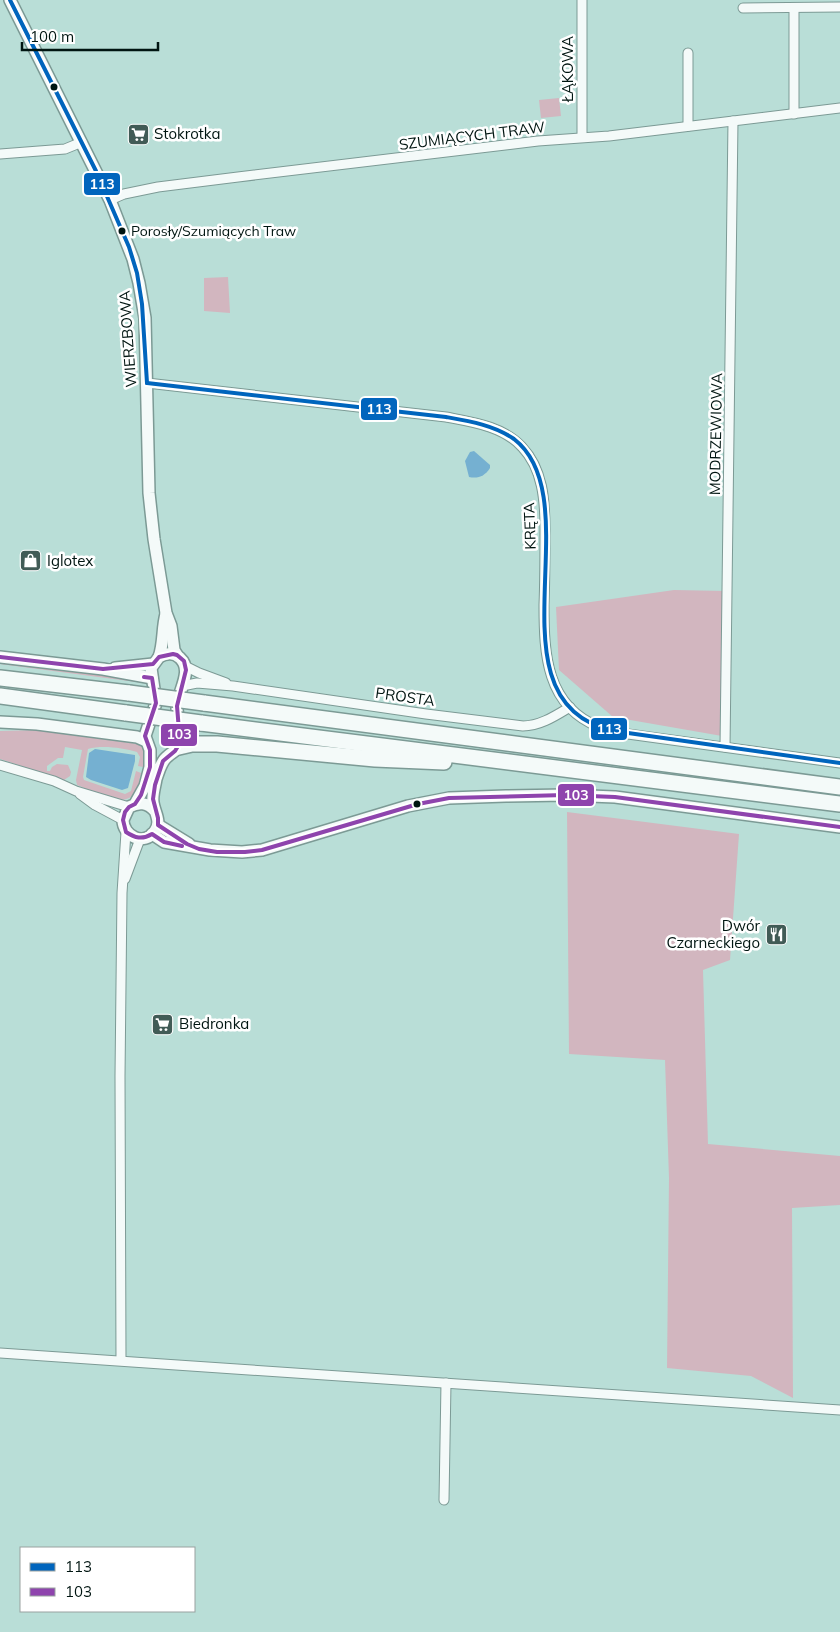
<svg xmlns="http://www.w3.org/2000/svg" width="840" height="1632" font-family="Mulish,sans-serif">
	<rect width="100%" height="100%" fill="#b9ded7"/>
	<g fill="#d2b6bf">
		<path d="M 559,98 L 561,116 L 541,118 L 539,100 Z"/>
		<path d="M 228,277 L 230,313 L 204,311 L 204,278 Z"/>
		<path d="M 674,590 L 727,591 L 722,736 L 613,717 L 559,670 L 556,607 Z"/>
		<path d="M 0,662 L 139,679 L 144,683 L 0,664 Z"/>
		<path d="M 39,730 L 138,744 L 146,751 L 147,759 L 143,767 L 138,766 L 140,757 L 137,752 C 123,748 102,745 88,749 L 83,777 L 84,780 L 125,794 L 131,791 L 136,771 L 141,773 L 139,781 L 140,787 C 126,813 98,793 77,785 L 76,780 L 82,750 L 65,747 L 63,758 L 58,758 L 47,766 L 47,771 L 50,771 L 52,767 L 57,764 L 68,765 L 71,772 L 70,776 L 64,780 L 0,759 L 0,731 Z"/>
		<path d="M 567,812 L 739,834 L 730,960 L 703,970 L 708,1144 L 840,1156 L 840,1205 L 792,1208 L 793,1398 L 751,1376 L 667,1368 L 669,1178 L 665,1060 L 569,1054 Z"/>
	</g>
	<g fill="#75b0d1">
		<path d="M 474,451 L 490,465 L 490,468 C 485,476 478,479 469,477 L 465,461 L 470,452 Z"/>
		<path d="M 95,749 L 135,755 L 135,761 L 128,788 L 122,790 L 91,780 L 86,777 L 89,753 Z"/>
	</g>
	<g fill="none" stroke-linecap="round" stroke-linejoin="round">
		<defs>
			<g id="minor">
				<path d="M 582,0 L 582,137"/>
				<path d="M 743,8 L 840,7"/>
				<path d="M 688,53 L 688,126"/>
				<path d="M 794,114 L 794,8"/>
				<path d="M 0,154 L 65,149 L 82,142"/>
				<path d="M 110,200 L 124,194 L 158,187 L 238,177 L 538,141 L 609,136 L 840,108"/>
				<path d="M 147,383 L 446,417 C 472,422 503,426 522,447 C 543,469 545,501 545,529 C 545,554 545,580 544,605 C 544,654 546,706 599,727 C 608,731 619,732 628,734 L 840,763"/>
				<path d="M 185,666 L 199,673 L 226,683"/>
				<path d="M 182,686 L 197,683 L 233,686 L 426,714 L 523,726 C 540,726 555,716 570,707"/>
				<path d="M 725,747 L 733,121"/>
				<path d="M 0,765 L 54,781 L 76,791 L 129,807"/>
				<path d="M 80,794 L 95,805 L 123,820"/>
				<path d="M 125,879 L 140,839"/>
				<path d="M 0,1353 L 840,1410"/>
				<path d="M 121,1360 L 120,1076 L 122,893 L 126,832"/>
				<path d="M 444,1500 L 446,1383"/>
			</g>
			<g id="tertiary">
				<path d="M 10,0 L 110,200 L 133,259 L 139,283 L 145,318 L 149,493 L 154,539 L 166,613 L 171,626 L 174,650 L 177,655"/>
				<path d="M 0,657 L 103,669 L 152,678"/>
				<path d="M 159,657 C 164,643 162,628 166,614"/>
				<path d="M 115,668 L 153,664"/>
				<path d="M 0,722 L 37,724 L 137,737 L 146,741"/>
				<path d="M 135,804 L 145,786 L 150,767 L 150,750 L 145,736 L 156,703 L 151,668 L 159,657 C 166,653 174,652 180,658 C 194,671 177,692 177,708 C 177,719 184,736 179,746 C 177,751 172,752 168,756 C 161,761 159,771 156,779 C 155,786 152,795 153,802 C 154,812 162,821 155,831 C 144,847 123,836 123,820 L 129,807 C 139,802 147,802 155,811"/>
				<path d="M 158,825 L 189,844"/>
				<path d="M 152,834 L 164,842 L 210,850 L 242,852 L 262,850 L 408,806 L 449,798 L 506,796 L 565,795 L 615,797 L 840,827"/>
			</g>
			<g id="trunk">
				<path d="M 0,678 L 129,693"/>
				<path d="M 0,696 L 126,713"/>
				<path d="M 204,703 L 840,787"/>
				<path d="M 201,723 L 840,804"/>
				<path d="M 179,747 L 192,744 L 217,744 L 375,759 L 444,762"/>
			</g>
		</defs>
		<use href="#minor" stroke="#7c9a95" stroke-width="11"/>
		<use href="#tertiary" stroke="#7c9a95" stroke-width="14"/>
		<use href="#trunk" stroke="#7c9a95" stroke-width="18"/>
		<use href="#minor" stroke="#f4faf9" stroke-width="9"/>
		<use href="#tertiary" stroke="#f4faf9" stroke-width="11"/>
		<use href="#trunk" stroke="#f4faf9" stroke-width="15"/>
		<defs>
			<g id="trunk-bridge">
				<path d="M 129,693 L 204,703"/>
				<path d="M 126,713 L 201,723"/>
			</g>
		</defs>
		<use href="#trunk-bridge" stroke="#7c9a95" stroke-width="18" stroke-linecap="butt"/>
		<use href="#trunk-bridge" stroke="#f4faf9" stroke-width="15"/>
		<defs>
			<g id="bus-1">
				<path d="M 10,0 L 96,171 L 129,247 L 137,273 L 142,304 L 147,383"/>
				<path d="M 147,383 L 446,417 C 469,421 494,425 514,439 C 594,501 482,703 614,731 L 840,763"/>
			</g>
			<g id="bus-2">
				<path d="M 0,657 L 103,669 L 153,664 L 159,657 L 173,654 L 177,655 L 184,661 L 186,670 L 177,706 L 180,743 L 175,751 L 163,761 L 155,785 L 153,799 L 158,818 L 158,825 L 187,844 L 199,849 L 217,852 L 245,852 L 262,850 L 418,804 L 449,798 L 565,795 L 615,797 L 840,827"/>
				<path d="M 144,677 L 152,678 L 156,703 L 145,736 L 150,750 L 150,767 L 141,795 L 135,804 L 129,807 L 125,812 L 123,820 L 126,832 C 135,838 142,840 152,834 L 164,842 L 182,846"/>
			</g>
		</defs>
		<use href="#bus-1" stroke="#fff" stroke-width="8"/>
		<use href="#bus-2" stroke="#fff" stroke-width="8"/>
		<use href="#bus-1" stroke="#0065bd" stroke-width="4"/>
		<use href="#bus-2" stroke="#8e44ad" stroke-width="4"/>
	</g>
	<defs>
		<symbol id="supermarket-square" viewBox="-11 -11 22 22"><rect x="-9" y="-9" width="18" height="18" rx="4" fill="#415b56" stroke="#fff"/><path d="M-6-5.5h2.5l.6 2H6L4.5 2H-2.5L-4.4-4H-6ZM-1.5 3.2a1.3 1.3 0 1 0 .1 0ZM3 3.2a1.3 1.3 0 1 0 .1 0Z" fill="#fff"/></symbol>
		<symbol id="shop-square" viewBox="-11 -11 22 22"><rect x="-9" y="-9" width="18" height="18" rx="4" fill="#415b56" stroke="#fff"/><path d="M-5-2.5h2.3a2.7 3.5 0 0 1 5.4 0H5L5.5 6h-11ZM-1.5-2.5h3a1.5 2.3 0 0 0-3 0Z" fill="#fff"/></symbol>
		<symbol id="restaurant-square" viewBox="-11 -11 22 22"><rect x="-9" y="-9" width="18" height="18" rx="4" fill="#415b56" stroke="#fff"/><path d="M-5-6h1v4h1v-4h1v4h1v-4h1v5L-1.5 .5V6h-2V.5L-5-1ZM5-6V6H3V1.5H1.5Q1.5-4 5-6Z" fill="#fff"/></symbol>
	</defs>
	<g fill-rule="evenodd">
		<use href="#supermarket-square" x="126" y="122" width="25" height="25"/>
		<use href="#shop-square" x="18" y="548" width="25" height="25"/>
		<use href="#restaurant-square" x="764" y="922" width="25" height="25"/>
		<use href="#supermarket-square" x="150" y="1012" width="25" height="25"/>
	</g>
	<g fill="#001511" stroke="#fff" stroke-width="2">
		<circle cx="54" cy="87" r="4.5"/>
		<circle cx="122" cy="231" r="4.5"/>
		<circle cx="417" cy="804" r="4.5"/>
	</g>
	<g text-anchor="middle" stroke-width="5" stroke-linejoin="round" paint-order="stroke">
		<g font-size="14" fill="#001511" stroke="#fff" text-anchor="start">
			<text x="131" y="236">Porosły/Szumiących Traw</text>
		</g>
		<g font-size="15" fill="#001511" stroke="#fff">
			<text transform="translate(568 69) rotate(-90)" y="5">ŁĄKOWA</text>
			<text transform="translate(472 136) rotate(-7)" y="5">SZUMIĄCYCH TRAW</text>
			<text transform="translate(128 339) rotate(-94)" y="5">WIERZBOWA</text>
			<text transform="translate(716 434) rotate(-89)" y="5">MODRZEWIOWA</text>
			<text transform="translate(530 526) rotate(-92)" y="5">KRĘTA</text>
			<text transform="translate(405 697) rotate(8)" y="5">PROSTA</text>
		</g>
		<g font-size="15" fill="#001511" stroke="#fff" text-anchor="start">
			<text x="154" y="139">Stokrotka</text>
			<text x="47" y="566">Iglotex</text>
			<text x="760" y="931" text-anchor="end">Dwór<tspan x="760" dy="17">Czarneckiego</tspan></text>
			<text x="179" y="1029">Biedronka</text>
		</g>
	</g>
	<g stroke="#fff" stroke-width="2">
		<rect x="83" y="172" width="38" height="24" rx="5" fill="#0065bd"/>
		<rect x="360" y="397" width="38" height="24" rx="5" fill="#0065bd"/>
		<rect x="590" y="717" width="38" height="24" rx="5" fill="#0065bd"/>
		<rect x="160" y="723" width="38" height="24" rx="5" fill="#8e44ad"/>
		<rect x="557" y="783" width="38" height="24" rx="5" fill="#8e44ad"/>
	</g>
	<g font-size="14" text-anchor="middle" font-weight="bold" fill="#fff">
		<text x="102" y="189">113</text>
		<text x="379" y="414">113</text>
		<text x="609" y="734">113</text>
		<text x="179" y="739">103</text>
		<text x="576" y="800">103</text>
	</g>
	<rect x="20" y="1547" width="175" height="65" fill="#ffffff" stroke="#99a1a0"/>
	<rect x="30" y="1563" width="25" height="8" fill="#0065bd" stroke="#99a1a0"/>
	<text x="65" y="1572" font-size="15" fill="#001511">113</text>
	<rect x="30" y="1588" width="25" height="8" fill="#8e44ad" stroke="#99a1a0"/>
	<text x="65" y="1597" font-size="15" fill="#001511">103</text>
	<path d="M22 42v8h136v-8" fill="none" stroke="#001511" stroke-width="2.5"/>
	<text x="30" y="42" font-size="15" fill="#001511" stroke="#ffffff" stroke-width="4" paint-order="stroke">100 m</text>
</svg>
